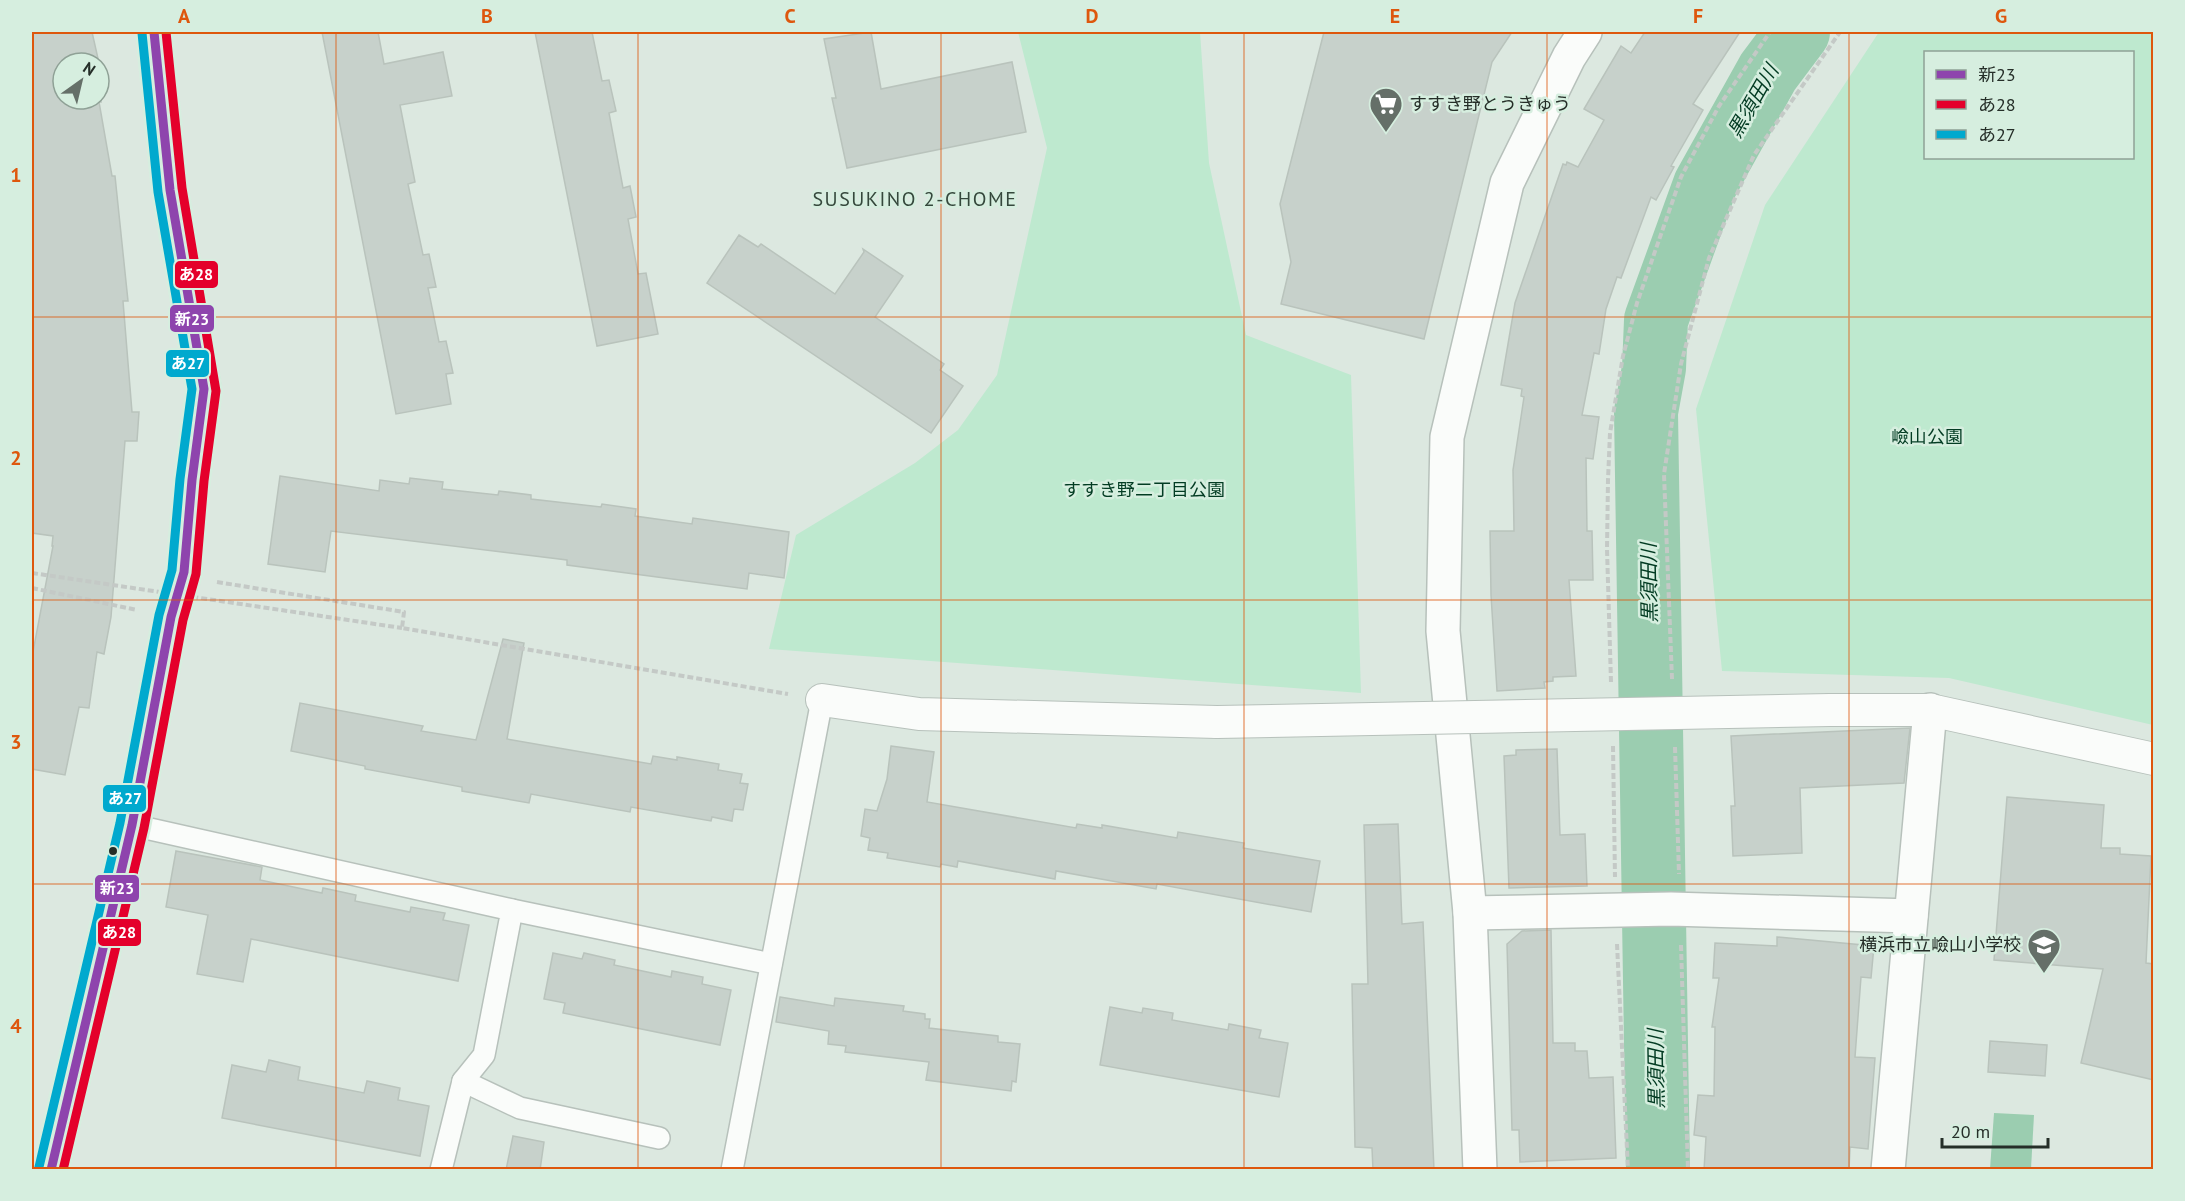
<svg xmlns="http://www.w3.org/2000/svg" width="2185" height="1201" font-family="'PT Sans','Noto Sans JP',sans-serif">
	<rect width="100%" height="100%" fill="#dce8e0"/>
	<g fill="#bee9cf" fill-rule="evenodd">
		<path d="M 1018,32 L 1200,32 L 1209,163 L 1246,335 L 1351,375 L 1361,693 L 769,649 L 796,535 L 915,463 L 958,430 L 997,375 L 1047,148 Z"/>
		<path d="M 1879,32 L 2153,32 L 2153,725 L 1949,678 L 1722,671 L 1696,409 L 1765,205 ZM 1926,52 L 2132,52 L 2132,158 L 1926,158 Z"/>
	</g>
	<path fill="#9bcdb0" d="M 1994,1113 L 2034,1115 L 2031,1169 L 1990,1169 Z"/>
	<g fill="none" stroke-linecap="round" stroke-linejoin="round">
		<path stroke="#9bcdb0" stroke-width="64" d="M 1658,1170 L 1646,412 L 1654,368 L 1656,320 L 1705,185 L 1768,72 L 1798,32"/>
	</g>
	<g fill="#c7d1cb" stroke="#b9c3bc" stroke-width="1.5">
		<path d="M 32,32 L 92,32 L 99,63 L 63,63 L 63,99 L 99,99 L 99,91 L 101,102 L 99,102 L 112,176 L 115,176 L 128,301 L 123,301 L 132,412 L 139,412 L 137,441 L 125,441 L 111,617 L 104,654 L 97,652 L 89,708 L 79,707 L 65,775 L 32,769 L 32,657 L 53,546 L 52,546 L 53,536 L 32,533 Z"/>
		<path d="M 322,32 L 378,32 L 384,64 L 443,52 L 452,96 L 400,105 L 415,182 L 408,184 L 423,255 L 429,254 L 436,287 L 428,288 L 439,342 L 446,341 L 453,373 L 446,374 L 451,404 L 396,414 Z"/>
		<path d="M 535,32 L 592,32 L 602,81 L 609,80 L 616,111 L 609,113 L 623,188 L 630,186 L 636,217 L 628,219 L 638,274 L 646,273 L 658,334 L 597,346 Z"/>
		<path d="M 871,32 L 881,89 L 1012,62 L 1026,132 L 847,168 L 832,98 L 836,98 L 824,39 Z"/>
		<path d="M 1324,32 L 1512,32 L 1492,62 L 1424,339 L 1281,304 L 1291,262 L 1280,204 Z"/>
		<path d="M 1645,32 L 1740,32 L 1693,104 L 1703,110 L 1671,166 L 1674,167 L 1656,200 L 1651,197 L 1621,278 L 1617,277 L 1606,309 L 1599,354 L 1594,353 L 1582,415 L 1599,417 L 1593,459 L 1586,458 L 1587,531 L 1592,531 L 1593,580 L 1569,580 L 1576,676 L 1553,677 L 1553,681 L 1544,682 L 1545,688 L 1497,691 L 1491,595 L 1490,531 L 1514,531 L 1513,470 L 1524,397 L 1521,396 L 1522,389 L 1501,385 L 1515,303 L 1563,164 L 1566,165 L 1567,162 L 1578,167 L 1604,120 L 1584,109 L 1621,46 L 1631,53 Z"/>
		<path d="M 739,235 L 758,247 L 761,244 L 835,294 L 864,252 L 863,249 L 903,276 L 875,317 L 944,364 L 940,370 L 963,386 L 931,433 L 707,283 Z"/>
		<path d="M 280,476 L 379,491 L 380,480 L 409,484 L 410,478 L 443,482 L 442,489 L 498,495 L 499,491 L 531,495 L 531,499 L 601,507 L 602,504 L 636,509 L 635,516 L 692,524 L 693,518 L 789,532 L 784,578 L 749,573 L 747,589 L 567,565 L 567,560 L 331,531 L 325,572 L 268,564 Z"/>
		<path d="M 503,639 L 524,643 L 507,739 L 651,764 L 653,756 L 677,760 L 677,757 L 719,764 L 718,770 L 742,774 L 740,783 L 748,784 L 743,810 L 734,809 L 732,821 L 712,817 L 711,821 L 631,807 L 630,812 L 531,794 L 529,803 L 462,791 L 462,787 L 365,769 L 365,766 L 291,751 L 300,703 L 423,726 L 421,731 L 476,740 Z"/>
		<path d="M 1910,728 L 1904,783 L 1800,788 L 1802,853 L 1733,856 L 1731,806 L 1735,806 L 1731,736 Z"/>
		<path d="M 891,746 L 934,752 L 927,802 L 1076,828 L 1077,824 L 1102,828 L 1102,825 L 1177,838 L 1178,832 L 1244,843 L 1243,848 L 1320,861 L 1311,912 L 1157,884 L 1156,889 L 1056,871 L 1055,879 L 958,861 L 957,867 L 941,864 L 940,867 L 887,858 L 888,853 L 868,850 L 870,838 L 861,836 L 865,809 L 877,811 L 887,779 Z"/>
		<path d="M 1557,749 L 1560,835 L 1585,834 L 1587,886 L 1509,888 L 1504,756 L 1516,755 L 1516,750 Z"/>
		<path d="M 2007,797 L 2104,805 L 2101,848 L 2120,848 L 2120,854 L 2151,856 L 2146,963 L 2154,964 L 2154,1080 L 2081,1063 L 2103,969 L 1994,960 Z"/>
		<path d="M 1398,824 L 1402,924 L 1423,922 L 1434,1170 L 1373,1170 L 1372,1148 L 1355,1147 L 1352,984 L 1368,984 L 1364,825 Z"/>
		<path d="M 176,851 L 262,867 L 260,880 L 322,893 L 323,888 L 356,895 L 355,901 L 410,912 L 411,907 L 445,913 L 443,920 L 469,925 L 458,981 L 251,939 L 243,982 L 197,974 L 208,915 L 166,907 Z"/>
		<path d="M 1551,930 L 1553,1043 L 1575,1043 L 1575,1051 L 1587,1051 L 1589,1078 L 1613,1077 L 1616,1158 L 1520,1162 L 1519,1130 L 1512,1130 L 1507,944 L 1522,931 Z"/>
		<path d="M 1777,937 L 1874,946 L 1871,978 L 1861,977 L 1855,1057 L 1875,1058 L 1868,1149 L 1850,1147 L 1849,1170 L 1704,1170 L 1706,1137 L 1694,1135 L 1698,1095 L 1714,1096 L 1715,1027 L 1712,1027 L 1719,978 L 1713,978 L 1715,943 L 1777,946 Z"/>
		<path d="M 553,953 L 582,959 L 584,953 L 615,960 L 614,965 L 671,977 L 672,971 L 703,977 L 702,984 L 731,990 L 720,1045 L 563,1013 L 565,1003 L 544,999 Z"/>
		<path d="M 780,997 L 834,1006 L 835,998 L 904,1006 L 903,1011 L 925,1014 L 925,1019 L 930,1019 L 929,1028 L 998,1036 L 998,1042 L 1020,1044 L 1016,1082 L 1012,1081 L 1011,1091 L 926,1080 L 929,1062 L 845,1052 L 846,1046 L 828,1044 L 829,1031 L 776,1022 Z"/>
		<path d="M 1110,1007 L 1142,1013 L 1143,1008 L 1173,1013 L 1172,1020 L 1228,1030 L 1229,1024 L 1261,1030 L 1259,1038 L 1288,1043 L 1279,1097 L 1100,1065 Z"/>
		<path d="M 1990,1041 L 2047,1045 L 2045,1076 L 1988,1072 Z"/>
		<path d="M 269,1060 L 300,1067 L 298,1080 L 364,1093 L 367,1081 L 400,1088 L 398,1100 L 429,1106 L 420,1156 L 222,1118 L 232,1065 L 266,1072 Z"/>
		<path d="M 513,1136 L 544,1142 L 540,1170 L 506,1170 Z"/>
	</g>
	<g fill="none" stroke-linecap="round" stroke-linejoin="round">
		<defs>
			<g id="service">
				<path d="M 132,825 L 512,910 L 484,1055 L 463,1081 L 441,1170"/>
				<path d="M 512,910 L 771,964"/>
				<path d="M 463,1081 L 520,1108 L 659,1138"/>
				<path d="M 732,1170 L 822,700"/>
			</g>
			<g id="pedestrian">
				<path d="M 822,700 L 919,714 L 1217,722"/>
				<path d="M 1830,710 L 1930,710 L 2154,759"/>
			</g>
			<g id="minor">
				<path d="M 1470,913 L 1671,909 L 1911,916"/>
				<path d="M 1888,1170 L 1930,710"/>
			</g>
			<g id="tertiary">
				<path d="M 51,1170 L 132,825 L 171,617 L 184,572 L 192,480 L 204,389 L 170,190 L 154,32"/>
				<path d="M 1480,1170 L 1470,913 L 1443,631 L 1447,437 L 1507,183 L 1569,57 L 1585,32"/>
			</g>
		</defs>
		<use href="#service" stroke="#b7c1bb" stroke-width="24"/>
		<use href="#pedestrian" stroke="#b7c1bb" stroke-width="34"/>
		<use href="#minor" stroke="#b7c1bb" stroke-width="36"/>
		<use href="#tertiary" stroke="#b7c1bb" stroke-width="36"/>
		<g stroke="#c4c9c6" stroke-width="4" stroke-dasharray="6 3" stroke-linecap="butt">
			<path d="M 217,582 L 404,612 L 402,628 L 788,694"/>
			<path d="M 32,588 L 137,610"/>
			<path d="M 1672,679 L 1664,474 L 1681,364 L 1709,258 L 1754,155 L 1840,32"/>
			<path d="M 1611,682 L 1607,549 L 1608,480 L 1610,433 L 1623,356 L 1637,303 L 1681,177 L 1719,106 L 1770,32"/>
			<path d="M 1613,746 L 1615,877"/>
			<path d="M 1675,747 L 1679,874"/>
			<path d="M 1617,944 L 1628,1170"/>
			<path d="M 1681,945 L 1688,1170"/>
		</g>
		<use href="#service" stroke="#fafcfa" stroke-width="21"/>
		<use href="#pedestrian" stroke="#fafcfa" stroke-width="32"/>
		<use href="#minor" stroke="#fafcfa" stroke-width="33"/>
		<use href="#tertiary" stroke="#fafcfa" stroke-width="33"/>
		<defs>
			<path id="pedestrian-bridge" d="M 1217,722 L 1830,710"/>
		</defs>
		<use href="#pedestrian-bridge" stroke="#b7c1bb" stroke-width="34" stroke-linecap="butt"/>
		<path stroke="#c4c9c6" stroke-width="4" stroke-dasharray="6 3" stroke-linecap="butt" d="M 32,573 L 402,628"/>
		<use href="#pedestrian-bridge" stroke="#fafcfa" stroke-width="32"/>
		<defs>
			<path id="bus-1" d="M 51,1170 L 132,825 L 171,617 L 184,572 L 192,480 L 204,389 L 170,190 L 154,32"/>
			<path id="bus-2" d="M 63,1170 L 144,828 L 183,620 L 196,574 L 204,481 L 216,391 L 182,188 L 166,32"/>
			<path id="bus-3" d="M 39,1167 L 120,823 L 159,615 L 172,570 L 180,479 L 192,389 L 158,192 L 142,33"/>
		</defs>
		<use href="#bus-1" stroke="#d6eedf" stroke-width="14"/>
		<use href="#bus-2" stroke="#d6eedf" stroke-width="14"/>
		<use href="#bus-3" stroke="#d6eedf" stroke-width="14"/>
		<use href="#bus-1" stroke="#8e44ad" stroke-width="9"/>
		<use href="#bus-2" stroke="#e4002b" stroke-width="9"/>
		<use href="#bus-3" stroke="#00a9ce" stroke-width="9"/>
	</g>
	<path fill="none" stroke="#de570d" stroke-width="1.5" stroke-opacity="0.55" d="M 336,32 L 336,1170M 638,32 L 638,1170M 941,32 L 941,1170M 1244,32 L 1244,1170M 1547,32 L 1547,1170M 1849,32 L 1849,1170M 32,317 L 2154,317M 32,600 L 2154,600M 32,884 L 2154,884"/>
	<defs>
		<symbol id="supermarket-pin" viewBox="-11 -11 22 30"><path d="M0 17L-7.5 6A9.5 9.5 0 1 1 7.5 6Z" fill="#656f68" stroke="#d6eedf"/><path d="M-6-5.5h2.5l.6 2H6L4.5 2H-2.5L-4.4-4H-6ZM-1.5 3.2a1.3 1.3 0 1 0 .1 0ZM3 3.2a1.3 1.3 0 1 0 .1 0Z" fill="#fff"/></symbol>
		<symbol id="school-pin" viewBox="-11 -11 22 30"><path d="M0 17L-7.5 6A9.5 9.5 0 1 1 7.5 6Z" fill="#656f68" stroke="#d6eedf"/><path d="M0-5L7-2L0 1L-7-2ZM-4 1L0 2.5L4 1V4Q0 6-4 4Z" fill="#fff"/></symbol>
	</defs>
	<g fill-rule="evenodd">
		<use href="#supermarket-pin" x="1367" y="85" width="38" height="52"/>
		<use href="#school-pin" x="2025" y="926" width="38" height="52"/>
	</g>
	<circle fill="#252e28" stroke="#d6eedf" stroke-width="2" cx="113" cy="851" r="5"/>
	<g text-anchor="middle" stroke-width="5" stroke-linejoin="round" paint-order="stroke">
		<g font-size="18" fill="#252e28" stroke="#d6eedf" text-anchor="start">
			<text x="1409" y="110">すすき野とうきゅう</text>
			<text x="2021" y="951" text-anchor="end">横浜市立嶮山小学校</text>
		</g>
		<g font-size="18" fill="#033c23" stroke="#d6eedf">
			<text x="1927" y="443">嶮山公園</text>
			<text x="1144" y="496">すすき野二丁目公園</text>
		</g>
		<g font-size="20" font-style="italic" fill="#013a21" stroke="#d6eedf">
			<text transform="translate(1753 101) rotate(-60)" y="7">黒須田川</text>
			<text transform="translate(1649 583) rotate(-91)" y="7">黒須田川</text>
			<text transform="translate(1656 1069) rotate(-91)" y="7">黒須田川</text>
		</g>
		<g font-size="20" letter-spacing="1.5" fill="#35483c" stroke="#d6eedf">
			<text x="915" y="206">SUSUKINO 2-CHOME</text>
		</g>
	</g>
	<g stroke="#d6eedf" stroke-width="2">
		<rect x="174" y="260" width="45" height="29" rx="6" fill="#e4002b"/>
		<rect x="169" y="304" width="46" height="29" rx="6" fill="#8e44ad"/>
		<rect x="165" y="349" width="45" height="29" rx="6" fill="#00a9ce"/>
		<rect x="102" y="784" width="45" height="29" rx="6" fill="#00a9ce"/>
		<rect x="94" y="874" width="46" height="29" rx="6" fill="#8e44ad"/>
		<rect x="97" y="918" width="45" height="29" rx="6" fill="#e4002b"/>
	</g>
	<g font-size="16" text-anchor="middle" font-weight="bold" fill="#fff">
		<text x="196" y="280">あ28</text>
		<text x="192" y="325">新23</text>
		<text x="188" y="369">あ27</text>
		<text x="125" y="804">あ27</text>
		<text x="117" y="894">新23</text>
		<text x="119" y="938">あ28</text>
	</g>
	<rect width="2185" height="1201" fill="none" stroke="#d6eedf" stroke-width="66"/>
	<rect x="1924" y="51" width="210" height="108" fill="#d6eedf" stroke="#8fa196" stroke-width="1.5"/>
	<rect x="1936" y="70" width="30" height="9" fill="#8e44ad" stroke="#8fa196" stroke-width="1.5"/>
	<text x="1978" y="81" font-size="18" fill="#252e28">新23</text>
	<rect x="1936" y="100" width="30" height="9" fill="#e4002b" stroke="#8fa196" stroke-width="1.5"/>
	<text x="1978" y="111" font-size="18" fill="#252e28">あ28</text>
	<rect x="1936" y="130" width="30" height="9" fill="#00a9ce" stroke="#8fa196" stroke-width="1.5"/>
	<text x="1978" y="141" font-size="18" fill="#252e28">あ27</text>
	<g transform="translate(81 81) rotate(34)"><circle r="28" fill="#d6eedf" stroke="#8fa196" stroke-width="1.5"/>
	<path d="M0-4.5L10 22L0 15L-10 22Z" fill="#656f68"/>
	<text y="-9" font-size="16" font-weight="bold" text-anchor="middle" fill="#252e28">N</text>
	</g>
	<path d="M1942 1138v9h106v-9" fill="none" stroke="#252e28" stroke-width="3"/>
	<text x="1951" y="1138" font-size="18" fill="#252e28" stroke="#d6eedf" stroke-width="4.5" paint-order="stroke">20 m</text>
	<rect x="33" y="33" width="2119" height="1135" fill="none" stroke="#de570d" stroke-width="2"/>
	<g font-size="20" text-anchor="middle" font-weight="bold" fill="#de570d">
		<text x="184" y="23">A</text>
		<text x="487" y="23">B</text>
		<text x="790" y="23">C</text>
		<text x="1092" y="23">D</text>
		<text x="1395" y="23">E</text>
		<text x="1698" y="23">F</text>
		<text x="2001" y="23">G</text>
		<text x="16" y="182">1</text>
		<text x="16" y="465">2</text>
		<text x="16" y="749">3</text>
		<text x="16" y="1033">4</text>
	</g>
</svg>
